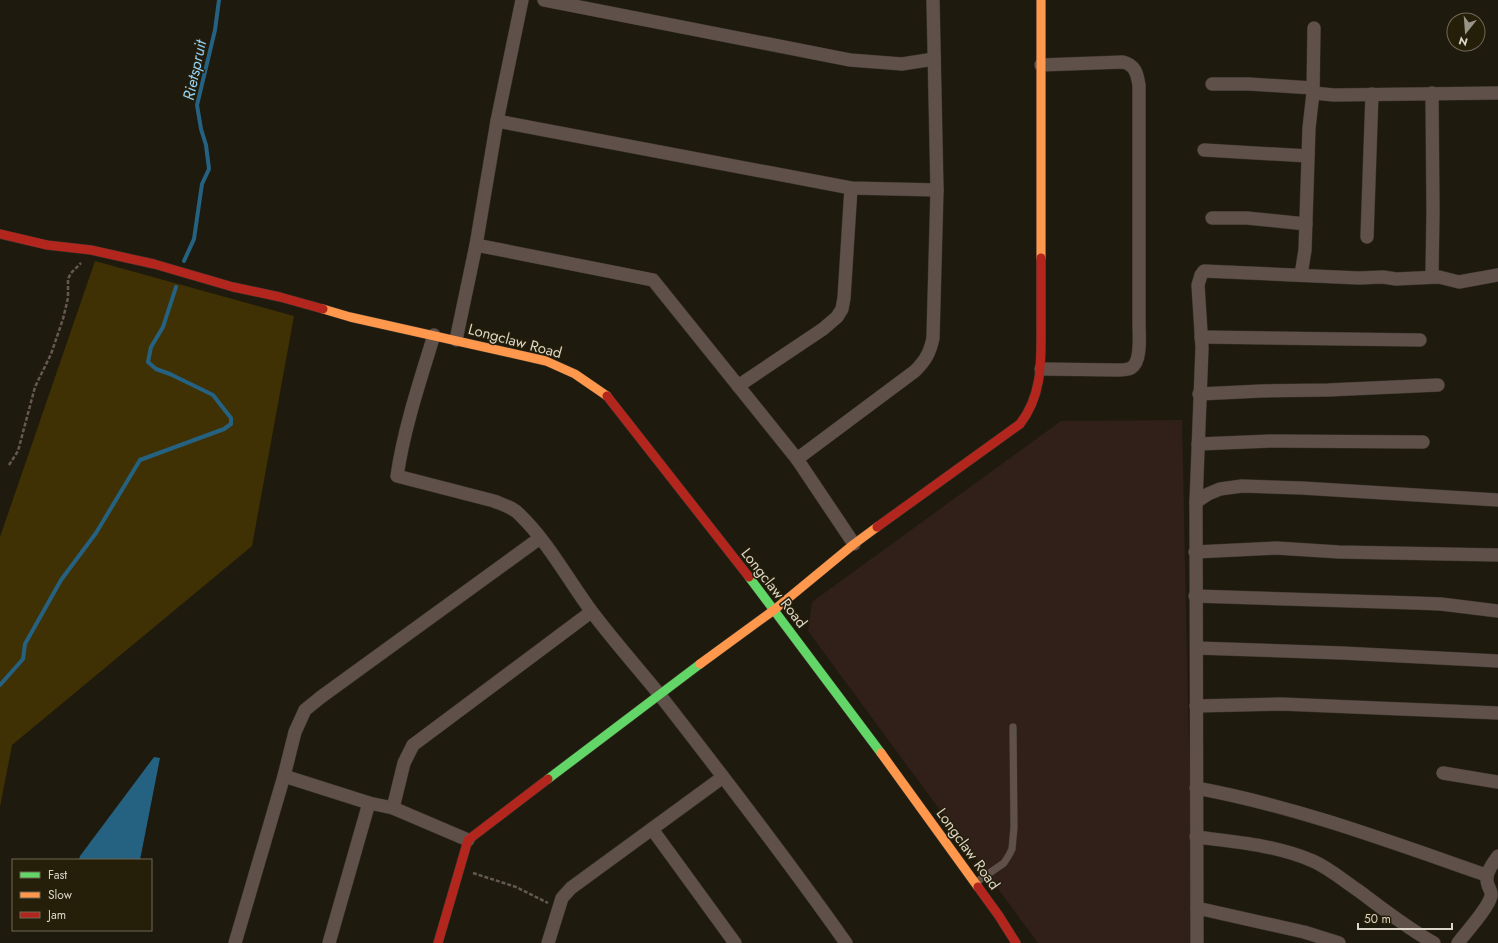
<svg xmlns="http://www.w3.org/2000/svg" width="1498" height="943" font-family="Jost,sans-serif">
	<rect width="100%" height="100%" fill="#1f1a0e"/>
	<path fill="#302019" d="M 1182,420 L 1193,943 L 1038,943 L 808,631 L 812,602 L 1061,421 Z"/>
	<path fill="#3f3104" d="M 95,261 L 294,316 L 252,546 L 12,745 L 0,807 L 0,537 Z"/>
	<path fill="#256282" d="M 154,757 L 160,758 L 140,860 L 79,860 L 80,856 Z"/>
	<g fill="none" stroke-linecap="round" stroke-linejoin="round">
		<g stroke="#256282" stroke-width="4">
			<path d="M 184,261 L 194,239 L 202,184 L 209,169 L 206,145 L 201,129 L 197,105 L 215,30 L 219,0"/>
			<path d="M 0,685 L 23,659 L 25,644 L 61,580 L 96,533 L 140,460 L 224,429 L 231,424 L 231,418 L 213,395 L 170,374 L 156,369 L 148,362 L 151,347 L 163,327 L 176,287"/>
		</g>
		<defs>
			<path id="lane" d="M 975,883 L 1004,863 L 1009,855 L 1012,849 L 1014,827 L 1013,727"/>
			<g id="street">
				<path d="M 544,0 L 850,60 L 902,64 L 934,59"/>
				<path d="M 1212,84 L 1249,84 L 1313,88"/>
				<path d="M 1313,93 L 1334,95 L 1498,93"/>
				<path d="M 1432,93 L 1433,211 L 1432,277"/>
				<path d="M 497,121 L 851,188 L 937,190"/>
				<path d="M 1204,150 L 1308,156"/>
				<path d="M 1212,218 L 1247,218 L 1306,224"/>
				<path d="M 1367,237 L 1372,94"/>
				<path d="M 476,245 L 653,280 L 797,459 L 854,544"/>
				<path d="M 1301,275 L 1305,250 L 1309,128 L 1313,93 L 1314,28"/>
				<path d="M 434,335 C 420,381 404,428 397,476 L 494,501 C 503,505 513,507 520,515 C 549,543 568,580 592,612 C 613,640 637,667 659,694 C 723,776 786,858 846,943"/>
				<path d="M 1201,337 L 1420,340"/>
				<path d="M 456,340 L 476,245 L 497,121 L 522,0"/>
				<path d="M 1041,369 L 1118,370 C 1122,370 1127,370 1131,368 C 1142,362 1139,334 1139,323 L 1139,85 C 1137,73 1135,65 1123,62 L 1041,65"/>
				<path d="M 738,386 L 823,329 L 837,317 L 842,309 L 844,298 L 851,188"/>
				<path d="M 1199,394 L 1261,391 L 1328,390 L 1438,385"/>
				<path d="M 1198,444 L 1271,441 L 1423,442"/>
				<path d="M 797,459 L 915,371 C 925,361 930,353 933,338 L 937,190 L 933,0"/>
				<path d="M 1196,502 L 1208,494 L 1220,489 L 1242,486 L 1302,488 L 1498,500"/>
				<path d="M 1195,552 L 1276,548 L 1339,552 L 1498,555"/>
				<path d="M 1195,596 L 1415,603 L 1441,604 L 1498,611"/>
				<path d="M 1197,648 L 1342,653 L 1498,661"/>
				<path d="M 1196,706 L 1281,704 L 1498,713"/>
				<path d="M 1443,773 L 1498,782"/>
				<path d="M 284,776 L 369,803 L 393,808"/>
				<path d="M 1196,788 C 1295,806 1391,842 1486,875"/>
				<path d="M 652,829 L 735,943"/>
				<path d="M 1196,837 C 1236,842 1276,845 1313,861 C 1329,868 1344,881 1359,891 C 1383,909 1407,928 1434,943"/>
				<path d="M 468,840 L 393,808 L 404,763 L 413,745 L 591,612"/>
				<path d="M 1197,908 L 1304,932 L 1339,943"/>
				<path d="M 235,943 L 284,776 L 295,732 L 305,710 L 321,697 L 540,538"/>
				<path d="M 329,943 L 369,803"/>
				<path d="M 548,943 L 562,898 L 571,888 L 723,777"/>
				<path d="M 1197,943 L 1196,502 L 1202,348 L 1198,285 L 1201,275 L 1204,271 L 1359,278 L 1383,277 L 1396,279 L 1439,277 L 1459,282 L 1498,275"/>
				<path d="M 1458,943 C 1466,932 1488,909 1491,896 C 1492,891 1489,889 1488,885 C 1484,874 1492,865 1498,856"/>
			</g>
			<g id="fast">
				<path d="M 749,577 L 881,753"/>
				<path d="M 548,779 L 700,664"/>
			</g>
			<g id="slow">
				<path d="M 1041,0 L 1041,258"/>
				<path d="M 323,309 L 350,317 L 546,361 L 575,374 L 607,396"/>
				<path d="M 700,664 L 774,610 L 854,544 L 877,527"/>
				<path d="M 881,753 L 978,887"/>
			</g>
			<g id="jam">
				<path d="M 0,234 L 47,245 L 91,250 L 154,264 L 233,287 L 280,297 L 323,309"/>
				<path d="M 607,396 L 749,577"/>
				<path d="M 877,527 L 1020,424 C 1043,394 1041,361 1041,325 C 1041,302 1041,280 1041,258"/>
				<path d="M 978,887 L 999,916 L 1016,943"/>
				<path d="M 438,943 L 468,840 L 548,779"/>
			</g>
		</defs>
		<use href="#lane" stroke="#38332a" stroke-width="8"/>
		<use href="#street" stroke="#38332a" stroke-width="14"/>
		<use href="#fast" stroke="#38332a" stroke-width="10"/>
		<use href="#slow" stroke="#38332a" stroke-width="10"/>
		<use href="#jam" stroke="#38332a" stroke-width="10"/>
		<g stroke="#645852" stroke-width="2.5" stroke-dasharray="4 2" stroke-linecap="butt">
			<path d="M 9,465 L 18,451 L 35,387 L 51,354 L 63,319 L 68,298 L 68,279 L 71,273 L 81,263"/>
			<path d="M 473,873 L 516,887 L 548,903"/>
		</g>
		<use href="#lane" stroke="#60504a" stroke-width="7"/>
		<use href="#street" stroke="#60504a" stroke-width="13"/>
		<use href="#fast" stroke="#63d668" stroke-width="9"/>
		<use href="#slow" stroke="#ff974d" stroke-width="9"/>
		<use href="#jam" stroke="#b3261e" stroke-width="9"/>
	</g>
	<g text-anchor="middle" stroke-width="3" stroke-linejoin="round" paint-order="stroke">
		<g font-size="15" fill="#dbd6c9" stroke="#251e08">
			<text transform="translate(515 341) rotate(15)" y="5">Longclaw Road</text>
			<text transform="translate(774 588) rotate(52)" y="5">Longclaw Road</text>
			<text transform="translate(968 849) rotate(54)" y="5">Longclaw Road</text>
		</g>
		<g font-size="16" font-style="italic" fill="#92d1f8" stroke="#251e08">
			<text transform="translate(194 70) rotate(-78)" y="6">Rietspruit</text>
		</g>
	</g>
	<rect x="12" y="859" width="140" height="72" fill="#251e08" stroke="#6e6855"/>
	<rect x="20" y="872" width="20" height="6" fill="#63d668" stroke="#6e6855"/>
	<text x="48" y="879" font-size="12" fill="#dbd6c9">Fast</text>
	<rect x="20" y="892" width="20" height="6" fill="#ff974d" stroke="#6e6855"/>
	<text x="48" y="899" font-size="12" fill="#dbd6c9">Slow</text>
	<rect x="20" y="912" width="20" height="6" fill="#b3261e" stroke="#6e6855"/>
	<text x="48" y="919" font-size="12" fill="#dbd6c9">Jam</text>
	<g transform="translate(1466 32) rotate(197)"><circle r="19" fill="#251e08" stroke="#6e6855"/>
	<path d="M0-3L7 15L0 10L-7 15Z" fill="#999488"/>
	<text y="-6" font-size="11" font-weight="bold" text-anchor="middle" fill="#dbd6c9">N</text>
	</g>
	<path d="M1358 923v6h94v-6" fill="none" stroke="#dbd6c9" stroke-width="2"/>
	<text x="1364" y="923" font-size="12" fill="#dbd6c9" stroke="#251e08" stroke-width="3" paint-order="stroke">50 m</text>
</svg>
